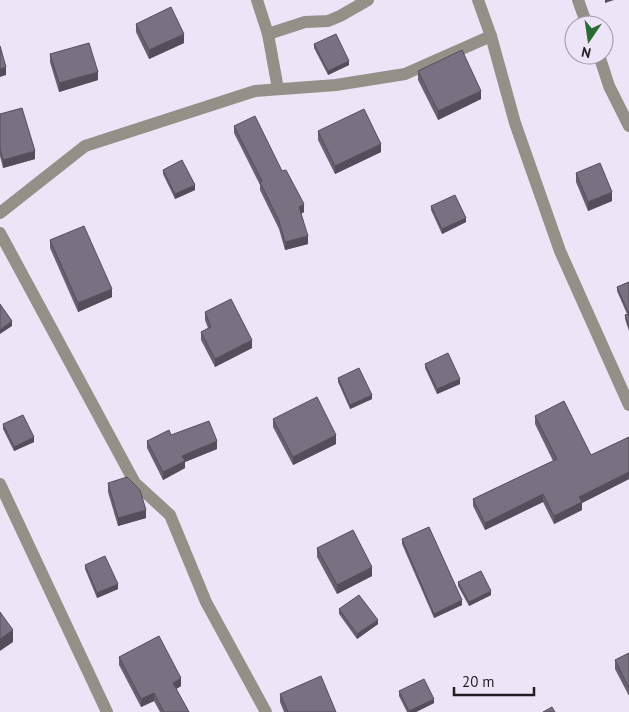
<svg xmlns="http://www.w3.org/2000/svg" width="629" height="712" font-family="'PT Sans',sans-serif">
	<rect width="100%" height="100%" fill="#eee4f7"/>
	<g fill="none" stroke-linecap="round" stroke-linejoin="round">
		<g stroke="#949088" stroke-width="12">
			<path d="M 257,0 L 268,34 L 278,89"/>
			<path d="M 478,0 L 491,36 L 515,123 L 560,251 L 629,405"/>
			<path d="M 578,0 L 587,25"/>
			<path d="M 268,34 L 305,22 L 328,21 L 340,16 L 368,0"/>
			<path d="M 599,55 L 609,86 L 629,126"/>
			<path d="M 0,213 L 85,146 L 255,91 L 336,85 L 405,74 L 491,36"/>
			<path d="M 0,233 L 135,483 L 170,515 L 206,602 L 266,712"/>
			<path d="M 0,484 L 107,712"/>
		</g>
	</g>
	<g fill="#68606f">
		<path d="M 136,24 L 184,43 L 149,59 L 136,32 Z"/>
		<path d="M 314,44 L 349,65 L 328,75 L 314,48 Z"/>
		<path d="M 50,54 L 98,80 L 59,92 L 50,62 Z"/>
		<path d="M 418,71 L 481,99 L 438,120 L 418,80 Z"/>
		<path d="M 0,114 L 35,159 L 3,168 L 0,156 Z"/>
		<path d="M 234,126 L 282,171 L 304,212 L 301,214 L 308,244 L 285,250 L 279,229 L 260,190 L 260,185 L 234,133 Z"/>
		<path d="M 318,131 L 381,152 L 335,174 L 318,140 Z"/>
		<path d="M 163,170 L 195,190 L 175,199 L 163,174 Z"/>
		<path d="M 576,173 L 612,201 L 588,211 L 576,182 Z"/>
		<path d="M 431,206 L 466,222 L 442,234 L 431,210 Z"/>
		<path d="M 50,240 L 112,297 L 78,312 L 50,248 Z"/>
		<path d="M 629,282 L 629,331 L 625,319 L 625,315 L 627,314 L 617,291 L 617,287 Z"/>
		<path d="M 205,312 L 252,348 L 215,367 L 201,340 L 201,332 L 208,328 L 205,320 Z"/>
		<path d="M 425,364 L 460,384 L 437,394 L 425,368 Z"/>
		<path d="M 338,378 L 372,399 L 350,409 L 338,382 Z"/>
		<path d="M 535,416 L 591,455 L 629,437 L 629,479 L 582,503 L 582,510 L 554,524 L 543,502 L 485,530 L 473,506 L 473,499 L 553,461 L 535,424 Z"/>
		<path d="M 273,419 L 336,444 L 293,465 L 273,427 Z"/>
		<path d="M 3,424 L 34,442 L 14,451 L 3,429 Z"/>
		<path d="M 171,435 L 217,449 L 185,462 L 185,468 L 163,480 L 147,448 L 147,441 Z"/>
		<path d="M 108,483 L 146,518 L 118,526 L 108,492 Z"/>
		<path d="M 402,539 L 462,605 L 434,618 L 402,544 Z"/>
		<path d="M 317,548 L 372,576 L 337,594 L 317,557 Z"/>
		<path d="M 85,565 L 118,589 L 97,598 L 85,569 Z"/>
		<path d="M 458,582 L 491,595 L 469,606 L 458,586 Z"/>
		<path d="M 339,609 L 378,624 L 357,639 L 339,614 Z"/>
		<path d="M 629,653 L 629,696 L 615,669 L 615,660 Z"/>
		<path d="M 119,657 L 181,686 L 176,689 L 189,712 L 160,712 L 154,701 L 141,707 L 119,665 Z"/>
		<path d="M 399,691 L 434,703 L 416,712 L 407,712 L 399,696 Z"/>
		<path d="M 280,694 L 336,712 L 284,712 L 280,702 Z"/>
	</g>
	<g fill="#554e5a">
		<path d="M 605,0 L 614,0 L 605,3 Z"/>
		<path d="M 184,34 L 184,43 L 149,59 L 149,50 Z"/>
		<path d="M 349,61 L 349,65 L 328,75 L 328,71 Z"/>
		<path d="M 6,67 L 6,75 L 0,77 L 0,69 Z"/>
		<path d="M 98,72 L 98,80 L 59,92 L 59,83 Z"/>
		<path d="M 481,91 L 481,99 L 438,120 L 438,111 Z"/>
		<path d="M 381,144 L 381,152 L 335,174 L 335,166 Z"/>
		<path d="M 35,151 L 35,159 L 3,168 L 3,160 Z"/>
		<path d="M 195,185 L 195,190 L 175,199 L 175,194 Z"/>
		<path d="M 612,192 L 612,201 L 588,211 L 588,202 Z"/>
		<path d="M 304,204 L 304,212 L 299,215 L 299,207 Z"/>
		<path d="M 466,218 L 466,222 L 442,234 L 442,229 Z"/>
		<path d="M 308,236 L 308,244 L 285,250 L 285,242 Z"/>
		<path d="M 112,289 L 112,297 L 78,312 L 78,303 Z"/>
		<path d="M 12,321 L 12,326 L 0,334 L 0,330 Z"/>
		<path d="M 252,340 L 252,348 L 215,367 L 215,359 Z"/>
		<path d="M 460,379 L 460,384 L 437,394 L 437,389 Z"/>
		<path d="M 372,395 L 372,399 L 350,409 L 350,405 Z"/>
		<path d="M 336,435 L 336,444 L 293,465 L 293,457 Z"/>
		<path d="M 34,437 L 34,442 L 14,451 L 14,447 Z"/>
		<path d="M 217,441 L 217,449 L 185,462 L 185,468 L 163,480 L 163,472 L 182,456 Z"/>
		<path d="M 629,472 L 629,479 L 582,503 L 582,510 L 554,524 L 554,516 L 579,497 Z"/>
		<path d="M 543,494 L 543,502 L 485,530 L 485,523 Z"/>
		<path d="M 146,510 L 146,518 L 118,526 L 118,518 Z"/>
		<path d="M 372,567 L 372,576 L 337,594 L 337,585 Z"/>
		<path d="M 118,584 L 118,589 L 97,598 L 97,593 Z"/>
		<path d="M 491,591 L 491,595 L 469,606 L 469,602 Z"/>
		<path d="M 462,600 L 462,605 L 434,618 L 434,614 Z"/>
		<path d="M 378,620 L 378,624 L 357,639 L 357,634 Z"/>
		<path d="M 13,630 L 13,642 L 0,651 L 0,639 Z"/>
		<path d="M 181,678 L 181,686 L 173,691 L 173,683 Z"/>
		<path d="M 154,693 L 154,701 L 141,707 L 141,699 Z"/>
		<path d="M 434,699 L 434,703 L 416,712 L 409,712 L 409,711 Z"/>
	</g>
	<g fill="#797081" stroke="#554e5a">
		<path d="M 171,7 L 184,34 L 149,50 L 136,24 Z"/>
		<path d="M 336,34 L 349,61 L 328,71 L 314,44 Z"/>
		<path d="M 89,43 L 98,72 L 59,83 L 50,54 Z"/>
		<path d="M 0,46 L 6,67 L 0,69 Z"/>
		<path d="M 462,50 L 481,91 L 438,111 L 418,71 Z"/>
		<path d="M 22,108 L 35,151 L 3,160 L 0,148 L 0,114 Z"/>
		<path d="M 364,109 L 381,144 L 335,166 L 318,131 Z"/>
		<path d="M 255,116 L 282,171 L 286,170 L 304,204 L 299,207 L 308,236 L 285,242 L 279,221 L 260,182 L 262,181 L 234,126 Z"/>
		<path d="M 182,160 L 195,185 L 175,194 L 163,170 Z"/>
		<path d="M 600,163 L 612,192 L 588,202 L 576,173 Z"/>
		<path d="M 455,195 L 466,218 L 442,229 L 431,206 Z"/>
		<path d="M 84,226 L 112,289 L 78,303 L 50,240 Z"/>
		<path d="M 629,282 L 629,327 L 625,315 L 629,314 L 617,287 Z"/>
		<path d="M 231,299 L 252,340 L 215,359 L 201,332 L 211,327 L 205,312 Z"/>
		<path d="M 0,304 L 12,321 L 0,330 Z"/>
		<path d="M 448,353 L 460,379 L 437,389 L 425,364 Z"/>
		<path d="M 359,368 L 372,395 L 350,405 L 338,378 Z"/>
		<path d="M 317,397 L 336,435 L 293,457 L 273,419 Z"/>
		<path d="M 564,401 L 591,455 L 629,437 L 629,472 L 579,497 L 582,502 L 554,516 L 543,494 L 485,523 L 473,499 L 557,459 L 535,416 Z"/>
		<path d="M 23,415 L 34,437 L 14,447 L 3,424 Z"/>
		<path d="M 209,421 L 217,441 L 182,456 L 185,461 L 163,472 L 147,441 L 169,430 L 171,435 Z"/>
		<path d="M 127,477 L 140,490 L 146,510 L 118,518 L 108,483 Z"/>
		<path d="M 429,527 L 462,600 L 434,614 L 402,539 Z"/>
		<path d="M 353,530 L 372,567 L 337,585 L 317,548 Z"/>
		<path d="M 105,556 L 118,584 L 97,593 L 85,565 Z"/>
		<path d="M 481,571 L 491,591 L 469,602 L 458,582 Z"/>
		<path d="M 359,595 L 378,620 L 357,634 L 339,609 Z"/>
		<path d="M 0,612 L 13,630 L 0,639 Z"/>
		<path d="M 159,636 L 181,678 L 173,683 L 189,712 L 164,712 L 154,693 L 141,699 L 119,657 Z"/>
		<path d="M 629,653 L 629,688 L 615,660 Z"/>
		<path d="M 321,676 L 336,712 L 288,712 L 280,694 Z"/>
		<path d="M 424,679 L 434,699 L 409,711 L 399,691 Z"/>
		<path d="M 552,707 L 555,712 L 543,712 Z"/>
	</g>
	<g transform="translate(589 40) rotate(193)"><circle r="24" fill="#eee4f7" stroke="#9c94a2"/>
	<path d="M0-4L9 19L0 12L-9 19Z" fill="#2b6c36"/>
	<text y="-8" font-size="14" font-weight="bold" text-anchor="middle" fill="#201d23">N</text>
	</g>
	<path d="M454 687v8h80v-8" fill="none" stroke="#201d23" stroke-width="2.5"/>
	<text x="462" y="687" font-size="15" fill="#201d23" stroke="#eee4f7" stroke-width="4" paint-order="stroke">20 m</text>
</svg>
